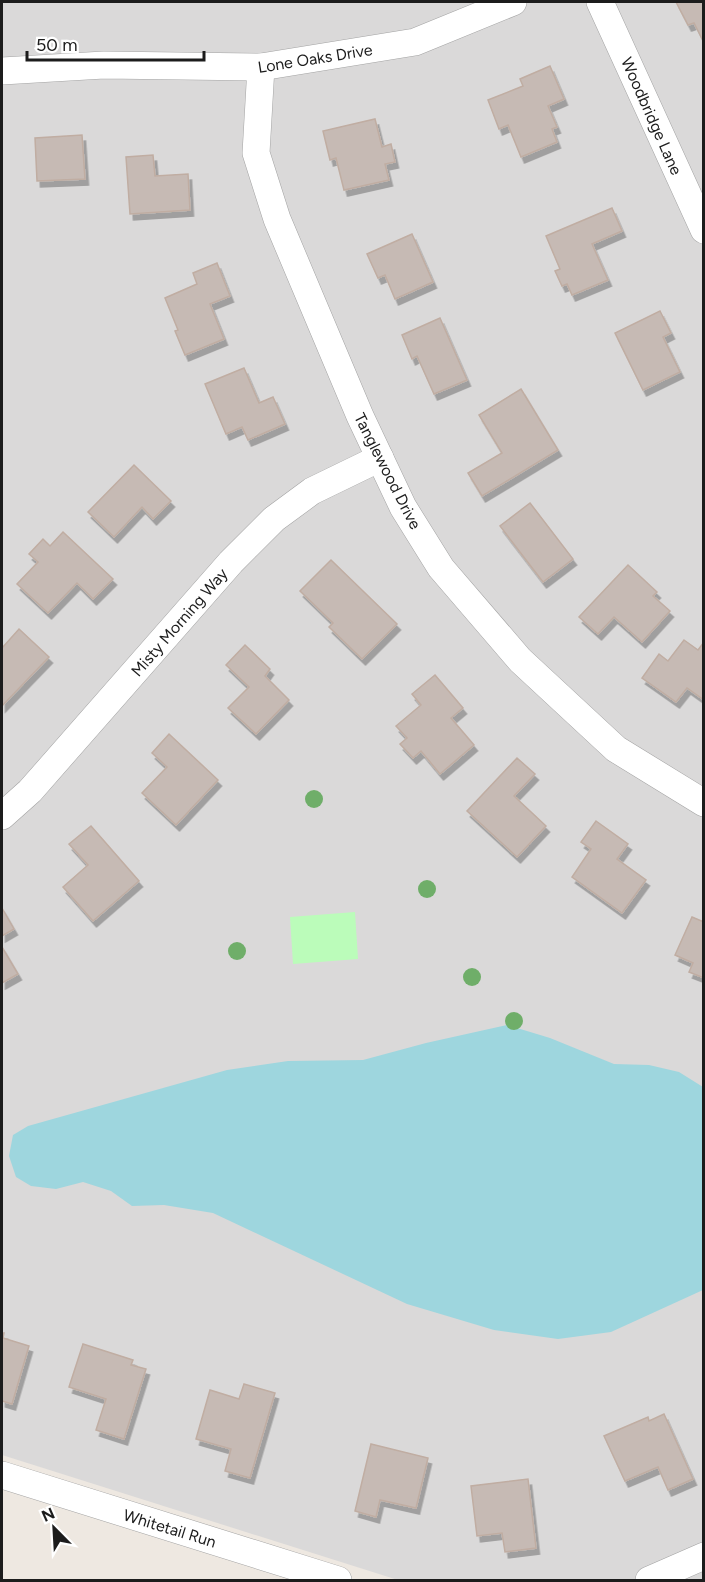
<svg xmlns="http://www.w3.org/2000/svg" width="705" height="1582" font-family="Figtree,sans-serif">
	<defs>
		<filter id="shadow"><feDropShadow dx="3.5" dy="6" stdDeviation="0" flood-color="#0004"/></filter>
	</defs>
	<rect width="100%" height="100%" fill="#eee8e1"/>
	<path fill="#dad9d9" d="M 2,2 L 703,2 L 703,1580 L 398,1580 L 2,1455 Z"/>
	<path fill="#bbfcba" d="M 355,912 L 358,959 L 293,964 L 290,917 Z"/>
	<path fill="#9ed6de" d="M 507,1025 L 550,1038 L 614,1064 L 649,1065 L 679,1072 L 703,1087 L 703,1290 L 611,1332 L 558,1339 L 494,1330 L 407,1304 L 213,1213 L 164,1205 L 132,1206 L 111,1191 L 83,1182 L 56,1189 L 31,1186 L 16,1177 L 9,1156 L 13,1135 L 28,1126 L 227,1070 L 288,1061 L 363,1060 L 426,1043 Z"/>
	<g fill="#c6bab4" stroke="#c0ada2" stroke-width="1.5" filter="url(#shadow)">
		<path d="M 676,2 L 704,2 L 704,43 L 694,23 L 688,25 Z"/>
		<path d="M 550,66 L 564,99 L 548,106 L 557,127 L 552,129 L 557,142 L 521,157 L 508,125 L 499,129 L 488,100 L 523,86 L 520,79 Z"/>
		<path d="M 375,119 L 382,147 L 391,144 L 395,162 L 385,164 L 389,180 L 344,190 L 336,158 L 330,160 L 323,131 Z"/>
		<path d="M 82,135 L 85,179 L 37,181 L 35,138 Z"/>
		<path d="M 153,155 L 155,176 L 188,174 L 190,210 L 130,214 L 126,157 Z"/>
		<path d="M 612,208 L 622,231 L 592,244 L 608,280 L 572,295 L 567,284 L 562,286 L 555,271 L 560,269 L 546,236 Z"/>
		<path d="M 412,234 L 433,282 L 395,299 L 385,275 L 378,278 L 367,254 Z"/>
		<path d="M 217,263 L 230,296 L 210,304 L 224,339 L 185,355 L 175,331 L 178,330 L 165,298 L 197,284 L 193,273 Z"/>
		<path d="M 660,311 L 671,333 L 663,337 L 680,372 L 643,390 L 615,333 Z"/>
		<path d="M 440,318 L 467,380 L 434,394 L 417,356 L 412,359 L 402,335 Z"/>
		<path d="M 244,368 L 259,403 L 273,397 L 285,424 L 248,440 L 242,427 L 226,434 L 205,384 Z"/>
		<path d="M 521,389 L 558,450 L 482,496 L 468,473 L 502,453 L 479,415 Z"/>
		<path d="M 134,465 L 171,501 L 153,519 L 142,507 L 114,537 L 88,512 Z"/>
		<path d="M 530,503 L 573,559 L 543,582 L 500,526 Z"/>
		<path d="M 63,532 L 113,579 L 93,599 L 77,583 L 48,613 L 17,584 L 38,562 L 29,554 L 43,539 L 50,546 Z"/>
		<path d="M 331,560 L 397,624 L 362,659 L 329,627 L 333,623 L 300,591 Z"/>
		<path d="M 628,565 L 657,592 L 653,596 L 670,611 L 642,642 L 614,617 L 598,634 L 579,617 Z"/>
		<path d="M 19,629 L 49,657 L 2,706 L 2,648 Z"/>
		<path d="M 684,640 L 698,650 L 704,642 L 704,700 L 687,688 L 676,702 L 642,678 L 659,654 L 668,661 Z"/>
		<path d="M 245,645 L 270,669 L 265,676 L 289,700 L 256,734 L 228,708 L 249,687 L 226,665 Z"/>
		<path d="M 435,675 L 463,708 L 451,718 L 474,745 L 440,774 L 421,751 L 413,758 L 400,744 L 407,738 L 396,726 L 421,705 L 412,694 Z"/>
		<path d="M 169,734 L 218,780 L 176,825 L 142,793 L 167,767 L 152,753 Z"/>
		<path d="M 517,758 L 535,774 L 514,796 L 546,826 L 517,857 L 467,811 Z"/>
		<path d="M 596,821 L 628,844 L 617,859 L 646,880 L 622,913 L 572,877 L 591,849 L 581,842 Z"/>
		<path d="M 91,826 L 139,881 L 93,921 L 63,887 L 88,865 L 69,844 Z"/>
		<path d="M 2,908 L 14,929 L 2,936 Z"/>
		<path d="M 692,917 L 704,922 L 704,978 L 689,972 L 693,963 L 675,955 Z"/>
		<path d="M 2,947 L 18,974 L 2,983 Z"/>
		<path d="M 2,1333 L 4,1333 L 3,1338 L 29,1346 L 12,1404 L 2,1401 Z"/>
		<path d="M 83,1344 L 133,1360 L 131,1365 L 146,1369 L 124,1439 L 96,1430 L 106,1399 L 69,1387 Z"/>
		<path d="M 244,1384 L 275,1393 L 250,1478 L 225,1471 L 231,1449 L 196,1439 L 210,1390 L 239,1399 Z"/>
		<path d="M 664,1414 L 693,1479 L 668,1490 L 658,1467 L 625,1481 L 604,1436 L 648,1417 L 649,1421 Z"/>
		<path d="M 371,1444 L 428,1458 L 416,1508 L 380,1500 L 376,1517 L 355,1511 Z"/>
		<path d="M 528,1479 L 536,1548 L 505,1552 L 502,1533 L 477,1536 L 471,1486 Z"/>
	</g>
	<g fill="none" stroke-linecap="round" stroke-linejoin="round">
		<defs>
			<g id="minor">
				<path d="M 600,2 L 704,230"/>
				<path d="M 261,67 L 256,153 L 277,219 L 360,416 L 403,507 L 441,568 L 520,660 L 616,749 L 704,803"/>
				<path d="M 2,71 L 104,65 L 261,67 L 415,42 L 513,2"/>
				<path d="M 2,816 L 30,791 L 231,562 L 274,519 L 312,491 L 380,458"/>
				<path d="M 2,1475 L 338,1580"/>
				<path d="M 649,1580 L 704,1556"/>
			</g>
		</defs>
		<use href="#minor" stroke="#a3a3a3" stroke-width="28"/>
		<use href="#minor" stroke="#fff" stroke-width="27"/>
	</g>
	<g fill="#6fae69">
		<circle cx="314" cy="799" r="9"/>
		<circle cx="427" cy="889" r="9"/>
		<circle cx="237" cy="951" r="9"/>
		<circle cx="472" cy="977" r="9"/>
		<circle cx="514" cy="1021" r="9"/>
	</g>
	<g text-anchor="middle" stroke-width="4.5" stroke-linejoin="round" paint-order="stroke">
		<g font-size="16" fill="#1c1c1c" stroke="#fff">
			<text transform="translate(315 58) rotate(-9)" y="6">Lone Oaks Drive</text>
			<text transform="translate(652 116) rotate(66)" y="6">Woodbridge Lane</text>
			<text transform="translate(388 471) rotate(63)" y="6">Tanglewood Drive</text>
			<text transform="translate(179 622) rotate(-49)" y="6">Misty Morning Way</text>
			<text transform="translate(170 1528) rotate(17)" y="6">Whitetail Run</text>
		</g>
	</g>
	<rect width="705" height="1582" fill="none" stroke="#1c1c1c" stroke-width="6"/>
	<g transform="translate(54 1528) rotate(336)" stroke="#ffffff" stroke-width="4.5" paint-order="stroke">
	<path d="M0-4.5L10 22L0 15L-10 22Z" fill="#1c1c1c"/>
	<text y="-9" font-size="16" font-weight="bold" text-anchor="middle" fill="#1c1c1c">N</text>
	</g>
	<path d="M27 51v9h177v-9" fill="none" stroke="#1c1c1c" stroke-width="3"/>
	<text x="36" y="51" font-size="18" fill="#1c1c1c" stroke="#ffffff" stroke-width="4.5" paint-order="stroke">50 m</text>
</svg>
